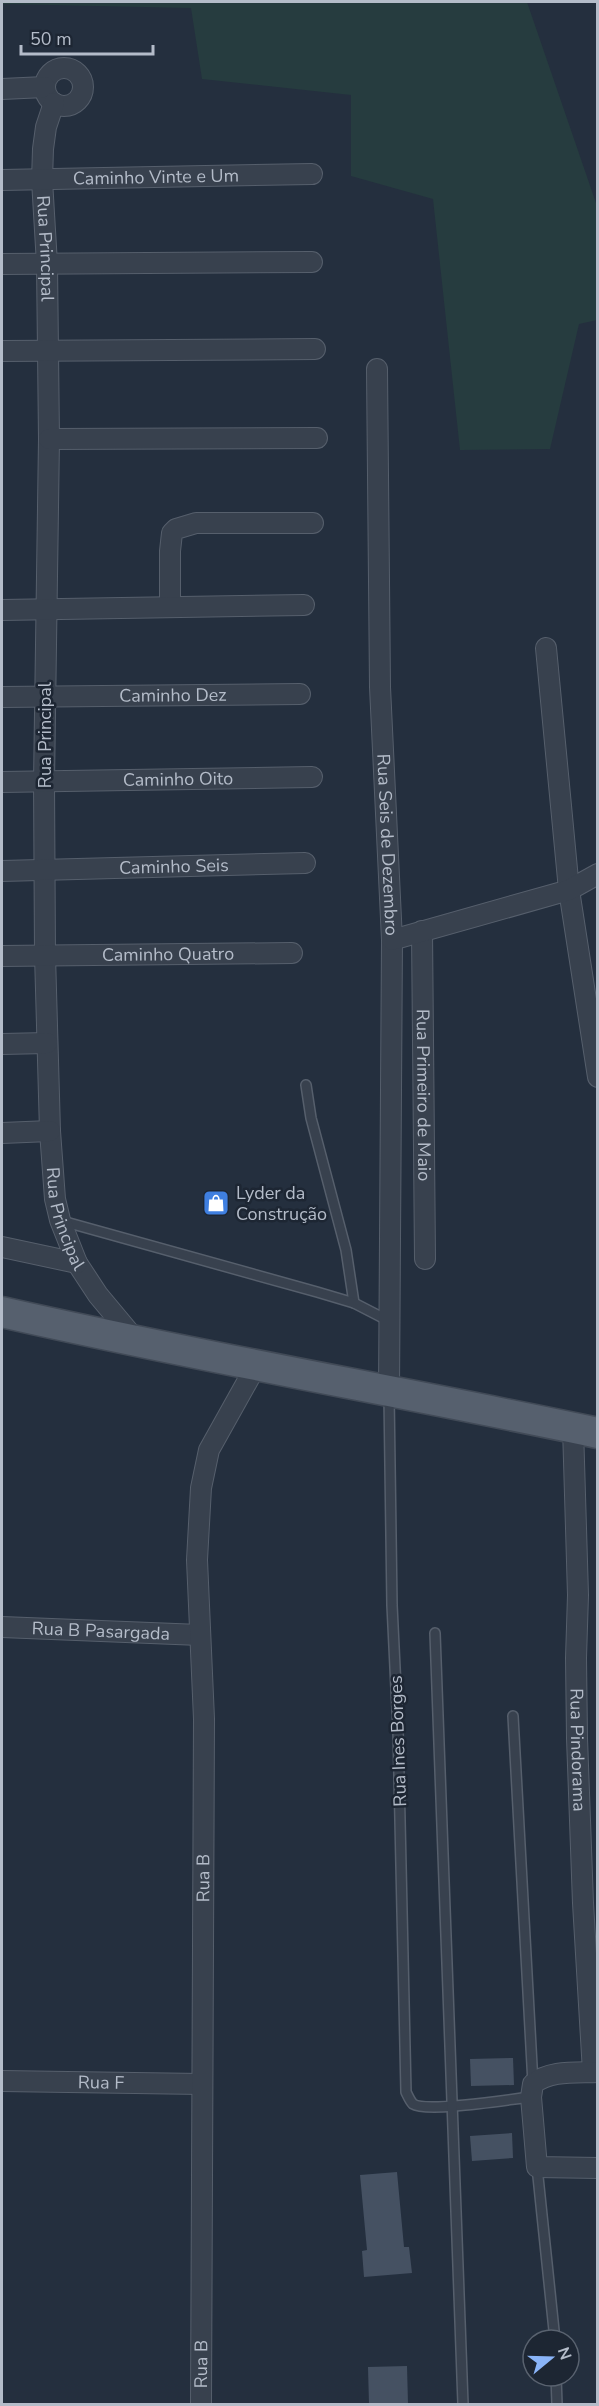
<svg xmlns="http://www.w3.org/2000/svg" width="599" height="2406" font-family="'Nunito Sans',sans-serif">
	<rect width="100%" height="100%" fill="#242f3e"/>
	<path fill="#263c3f" d="M 2,2 L 527,2 L 597,206 L 597,320 L 579,324 L 550,449 L 460,450 L 433,199 L 351,176 L 351,95 L 202,79 L 191,8 L 2,4 Z"/>
	<g fill="#455162">
		<path d="M 513,2058 L 514,2085 L 471,2086 L 470,2059 Z"/>
		<path d="M 512,2133 L 513,2158 L 472,2161 L 470,2136 Z"/>
		<path d="M 397,2172 L 404,2247 L 409,2247 L 412,2273 L 364,2277 L 362,2251 L 367,2250 L 360,2175 Z"/>
		<path d="M 407,2366 L 408,2404 L 369,2404 L 368,2367 Z"/>
	</g>
	<g fill="none" stroke-linecap="round" stroke-linejoin="round">
		<defs>
			<g id="service">
				<path d="M 306,1085 L 311,1118 L 346,1250 L 354,1303"/>
				<path d="M 62,1221 L 317,1292 L 354,1303 L 389,1321"/>
				<path d="M 389,1395 L 392,1605 L 398,1730 L 406,2092 C 408,2096 410,2101 413,2104 C 427,2113 511,2099 531,2097"/>
				<path d="M 435,1633 L 463,2404"/>
				<path d="M 513,1716 L 533,2084"/>
				<path d="M 537,2167 L 555,2340"/>
				<path d="M 556,2376 L 557,2404"/>
			</g>
			<g id="minor">
				<circle cx="64" cy="87" r="19"/>
				<path d="M 2,89 L 45,87"/>
				<path id="s1" d="M 54,103 L 46,127 L 43,149 L 42,180 L 47,264 L 49,439 L 44,782 L 45,955 L 50,1131 L 55,1199 L 60,1220 L 77,1263 L 98,1295 L 138,1343"/>
				<path id="s2" d="M 2,180 L 312,174"/>
				<path d="M 2,264 L 312,262"/>
				<path d="M 2,351 L 315,349"/>
				<path id="s3" d="M 377,369 L 380,687 L 392,940 L 389,1390"/>
				<path d="M 49,439 L 317,438"/>
				<path d="M 170,607 L 170,551 L 172,533 L 176,529 L 196,523 L 313,523"/>
				<path d="M 2,610 L 304,605"/>
				<path d="M 546,648 L 569,890 L 598,1077"/>
				<path id="s4" d="M 2,697 L 300,694"/>
				<path id="s5" d="M 2,782 L 312,777"/>
				<path id="s6" d="M 2,871 L 305,863"/>
				<path id="s7" d="M 422,931 L 425,1259"/>
				<path d="M 392,940 L 569,890 L 598,874"/>
				<path id="s8" d="M 2,956 L 292,953"/>
				<path d="M 2,1044 L 47,1043"/>
				<path d="M 2,1133 L 50,1131"/>
				<path d="M 2,1247 L 77,1263"/>
				<path id="s9" d="M 573,1428 L 578,1595 L 576,1658 L 577,1738 L 583,1903 L 593,2072"/>
				<path id="s10" d="M 2,1627 L 200,1635"/>
				<path d="M 598,2072 C 576,2073 550,2070 533,2084 L 531,2097 L 537,2167 L 598,2168"/>
				<path id="s11" d="M 2,2081 L 201,2084"/>
				<path id="s12" d="M 201,2404 L 204,1719 L 197,1560 L 201,1488 L 209,1450 L 257,1364"/>
			</g>
			<path id="primary" d="M 2,1312 C 199,1357 399,1391 598,1433"/>
		</defs>
		<use href="#service" stroke="#565f6c" stroke-width="12"/>
		<use href="#minor" stroke="#565f6c" stroke-width="22"/>
		<use href="#primary" stroke="#414a57" stroke-width="33"/>
		<use href="#service" stroke="#38414e" stroke-width="9"/>
		<use href="#minor" stroke="#38414e" stroke-width="20"/>
		<use href="#primary" stroke="#56606e" stroke-width="30"/>
	</g>
	<defs>
		<symbol id="shop-square" viewBox="-11 -11 22 22"><rect x="-9" y="-9" width="18" height="18" rx="4" fill="#3f7fe0" stroke="#1d2633"/><path d="M-5-2.5h2.3a2.7 3.5 0 0 1 5.4 0H5L5.5 6h-11ZM-1.5-2.5h3a1.5 2.3 0 0 0-3 0Z" fill="#fff"/></symbol>
	</defs>
	<g fill-rule="evenodd">
		<use href="#shop-square" x="201" y="1188" width="30" height="30"/>
	</g>
	<g text-anchor="middle" stroke-width="5" stroke-linejoin="round" paint-order="stroke">
		<g font-size="18" fill="#b4bcc9" stroke="#1d2633">
			<text dy="6" stroke="none"><textPath href="#s2" startOffset="154">Caminho Vinte e Um</textPath></text>
			<text dy="6" stroke="none"><textPath href="#s1" startOffset="147">Rua Principal</textPath></text>
			<text dy="6" stroke="none"><textPath href="#s4" startOffset="171">Caminho Dez</textPath></text>
			<text transform="translate(45 735) rotate(-90)" y="6">Rua Principal</text>
			<text dy="6" stroke="none"><textPath href="#s5" startOffset="176">Caminho Oito</textPath></text>
			<text dy="6" stroke="none"><textPath href="#s3" startOffset="476">Rua Seis de Dezembro</textPath></text>
			<text dy="6" stroke="none"><textPath href="#s6" startOffset="172">Caminho Seis</textPath></text>
			<text dy="6" stroke="none"><textPath href="#s8" startOffset="166">Caminho Quatro</textPath></text>
			<text dy="6" stroke="none"><textPath href="#s7" startOffset="164">Rua Primeiro de Maio</textPath></text>
			<text dy="6" stroke="none"><textPath href="#s1" startOffset="1119">Rua Principal</textPath></text>
			<text dy="6" stroke="none"><textPath href="#s10" startOffset="99">Rua B Pasargada</textPath></text>
			<text transform="translate(398 1741) rotate(-92)" y="6">Rua Ines Borges</text>
			<text dy="6" stroke="none"><textPath href="#s9" startOffset="322">Rua Pindorama</textPath></text>
			<text dy="6" stroke="none"><textPath href="#s12" startOffset="526">Rua B</textPath></text>
			<text dy="6" stroke="none"><textPath href="#s11" startOffset="99">Rua F</textPath></text>
			<text dy="6" stroke="none"><textPath href="#s12" startOffset="40">Rua B</textPath></text>
		</g>
		<g font-size="18" fill="#b4bcc9" stroke="#1d2633" text-anchor="start">
			<text x="236" y="1199">Lyder da<tspan x="236" dy="21">Construção</tspan></text>
		</g>
	</g>
	<rect width="599" height="2406" fill="none" stroke="#b4bcc9" stroke-width="6"/>
	<g transform="translate(551 2358) rotate(71)"><circle r="28" fill="#1d2633" stroke="#59626f" stroke-width="1.5"/>
	<path d="M0-4.5L10 22L0 15L-10 22Z" fill="#8ab4f8"/>
	<text y="-9" font-size="16" font-weight="bold" text-anchor="middle" fill="#b4bcc9">N</text>
	</g>
	<path d="M21 45v9h132v-9" fill="none" stroke="#b4bcc9" stroke-width="3"/>
	<text x="30" y="45" font-size="18" fill="#b4bcc9" stroke="#1d2633" stroke-width="4.5" paint-order="stroke">50 m</text>
</svg>
